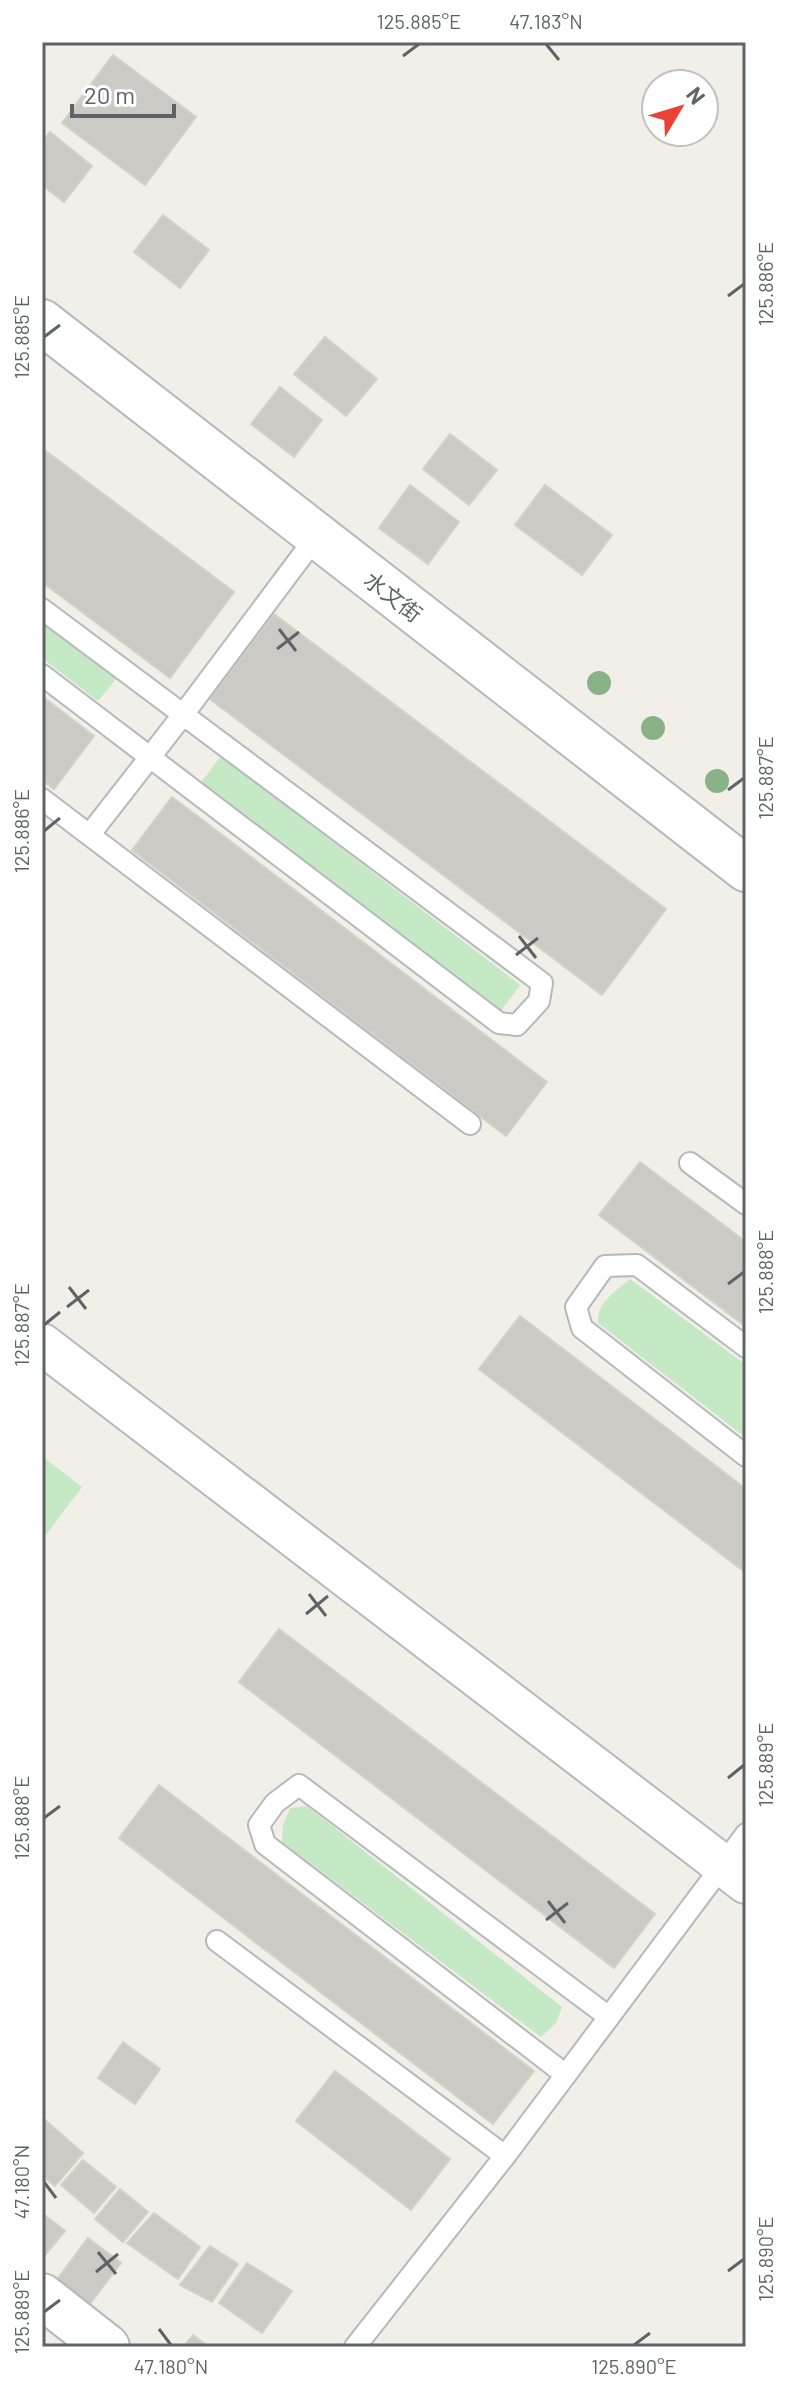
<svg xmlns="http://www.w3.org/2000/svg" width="788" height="2389" font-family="Barlow,'Noto Sans SC',sans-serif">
	<rect width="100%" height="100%" fill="#f1efe8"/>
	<g fill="#c5e8c5">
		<path d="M 42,621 L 117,678 L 98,701 L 42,658 Z"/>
		<path d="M 221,756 L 520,985 L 501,1011 L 200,784 Z"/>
		<path d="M 630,1279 L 746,1365 L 746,1438 L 598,1323 C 597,1302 615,1292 630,1279 Z"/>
		<path d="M 42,1456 L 82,1487 L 42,1540 Z"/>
		<path d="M 307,1806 L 562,2007 L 556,2023 L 541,2037 L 282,1842 L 283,1825 L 290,1808 Z"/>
	</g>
	<g fill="#cccac5" stroke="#d6d1c6" stroke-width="2">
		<path d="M 113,55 L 196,117 L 145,185 L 62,123 Z"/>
		<path d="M 50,132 L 92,166 L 64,202 L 42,185 L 42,142 Z"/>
		<path d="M 163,215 L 209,250 L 180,288 L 134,252 Z"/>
		<path d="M 325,337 L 377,379 L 346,416 L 294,374 Z"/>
		<path d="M 280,387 L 322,420 L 294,457 L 251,424 Z"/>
		<path d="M 450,434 L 497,470 L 469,505 L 423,469 Z"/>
		<path d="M 42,448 L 234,592 L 170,678 L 42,582 Z"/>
		<path d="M 410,485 L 459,522 L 428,564 L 379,528 Z"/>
		<path d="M 545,485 L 612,535 L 582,575 L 515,525 Z"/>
		<path d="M 274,614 L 666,909 L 602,995 L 210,699 Z"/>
		<path d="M 42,696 L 94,736 L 54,789 L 42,780 Z"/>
		<path d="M 172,797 L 547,1082 L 506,1136 L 132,850 Z"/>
		<path d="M 640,1162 L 746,1242 L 746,1327 L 599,1215 Z"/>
		<path d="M 520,1316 L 746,1489 L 746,1573 L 479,1369 Z"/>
		<path d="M 279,1629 L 655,1914 L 614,1968 L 239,1682 Z"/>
		<path d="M 159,1785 L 534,2071 L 493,2124 L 119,1838 Z"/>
		<path d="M 123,2042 L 160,2069 L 135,2104 L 98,2078 Z"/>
		<path d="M 335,2071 L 450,2159 L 411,2210 L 296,2121 Z"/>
		<path d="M 44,2119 L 83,2153 L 55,2186 L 42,2176 L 42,2121 Z"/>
		<path d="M 83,2160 L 116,2187 L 94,2213 L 61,2185 Z"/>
		<path d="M 120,2189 L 148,2212 L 123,2242 L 95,2219 Z"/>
		<path d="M 42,2213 L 65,2231 L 42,2259 Z"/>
		<path d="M 154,2213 L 200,2247 L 178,2279 L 127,2243 Z"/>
		<path d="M 88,2238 L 121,2263 L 89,2305 L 56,2281 Z"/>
		<path d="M 210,2246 L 238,2264 L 212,2302 L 180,2285 Z"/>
		<path d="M 247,2263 L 292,2291 L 262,2333 L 219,2303 Z"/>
		<path d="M 193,2335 L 209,2347 L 183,2347 Z"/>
	</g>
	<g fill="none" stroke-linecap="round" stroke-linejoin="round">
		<defs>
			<g id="service">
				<path d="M 42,609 L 542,983 L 539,1001 L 517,1025 L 499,1023 L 42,675"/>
				<path d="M 42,799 L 470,1124"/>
				<path d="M 90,834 L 182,716 L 316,537"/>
				<path d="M 690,1163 L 746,1204"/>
				<path d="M 746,1347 L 637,1265 L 605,1266 L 576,1307 L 582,1328 L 746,1456"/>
				<path d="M 217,1941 L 505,2156"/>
				<path d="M 566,2075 L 265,1844 L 259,1825 L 275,1803 L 299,1785 L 609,2017"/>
				<path d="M 355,2347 L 505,2156 L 746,1834"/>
			</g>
			<path id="minor" d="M 42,1344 L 746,1883"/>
			<g id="tertiary">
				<path d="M 42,322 L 746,869"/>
				<path d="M 42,2296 L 107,2347"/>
			</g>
		</defs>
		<use href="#service" stroke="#b5b8bc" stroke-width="24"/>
		<use href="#minor" stroke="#b5b8bc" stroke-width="44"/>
		<use href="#tertiary" stroke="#b5b8bc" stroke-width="48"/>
		<use href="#service" stroke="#fff" stroke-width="20"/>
		<use href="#minor" stroke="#fff" stroke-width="40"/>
		<use href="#tertiary" stroke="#fff" stroke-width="44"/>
	</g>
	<g fill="#89b387">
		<circle cx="599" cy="683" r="12"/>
		<circle cx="653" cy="728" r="12"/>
		<circle cx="717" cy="781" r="12"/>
	</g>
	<path fill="none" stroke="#5f6368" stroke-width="3" d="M 546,44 L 559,60M 403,56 L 419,44M 728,296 L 744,284M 44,337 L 60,325M 279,629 L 296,651M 277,649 L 299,632M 728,790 L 744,778M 44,831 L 60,818M 519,936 L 536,958M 516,955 L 538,938M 728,1284 L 744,1272M 69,1287 L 86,1309M 67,1307 L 89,1290M 44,1325 L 60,1312M 309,1594 L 326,1616M 306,1614 L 328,1596M 728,1778 L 744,1765M 44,1818 L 60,1806M 548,1901 L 565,1923M 546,1920 L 568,1903M 44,2182 L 56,2198M 98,2252 L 116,2274M 728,2271 L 744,2259M 96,2272 L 118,2254M 44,2312 L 60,2300M 159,2329 L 171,2345M 634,2345 L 650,2333"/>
	<g text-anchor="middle" stroke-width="7" stroke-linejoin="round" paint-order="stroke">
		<g font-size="22" fill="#5f6368" stroke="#fff">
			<text transform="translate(393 597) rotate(38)" y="8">水文街</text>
		</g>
	</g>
	<rect width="788" height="2389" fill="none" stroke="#ffffff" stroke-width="88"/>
	<g transform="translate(680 108) rotate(52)"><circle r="38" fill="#ffffff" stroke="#bfc1c3" stroke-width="2"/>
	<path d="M0-6L14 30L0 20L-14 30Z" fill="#ea4335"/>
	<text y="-12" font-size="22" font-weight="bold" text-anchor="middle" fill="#5f6368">N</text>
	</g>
	<path d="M72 104v12h102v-12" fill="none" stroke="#5f6368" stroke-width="4"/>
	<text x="84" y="104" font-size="24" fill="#5f6368" stroke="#ffffff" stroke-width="6" paint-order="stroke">20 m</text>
	<rect x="44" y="44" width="700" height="2301" fill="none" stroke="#5f6368" stroke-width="3"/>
	<g font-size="20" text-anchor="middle" fill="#5f6368">
		<text x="419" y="29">125.885°E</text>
		<text x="546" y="29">47.183°N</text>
		<text transform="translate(766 284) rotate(-90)" y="7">125.886°E</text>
		<text transform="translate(22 337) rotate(-90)" y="7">125.885°E</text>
		<text transform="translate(766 778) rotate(-90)" y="7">125.887°E</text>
		<text transform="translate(22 831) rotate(-90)" y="7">125.886°E</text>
		<text transform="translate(766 1272) rotate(-90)" y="7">125.888°E</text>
		<text transform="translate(22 1325) rotate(-90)" y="7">125.887°E</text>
		<text transform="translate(766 1765) rotate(-90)" y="7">125.889°E</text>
		<text transform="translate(22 1818) rotate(-90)" y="7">125.888°E</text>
		<text transform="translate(22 2182) rotate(-90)" y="7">47.180°N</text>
		<text transform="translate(766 2259) rotate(-90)" y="7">125.890°E</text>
		<text transform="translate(22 2312) rotate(-90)" y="7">125.889°E</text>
		<text x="171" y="2374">47.180°N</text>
		<text x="634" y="2374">125.890°E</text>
	</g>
</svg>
